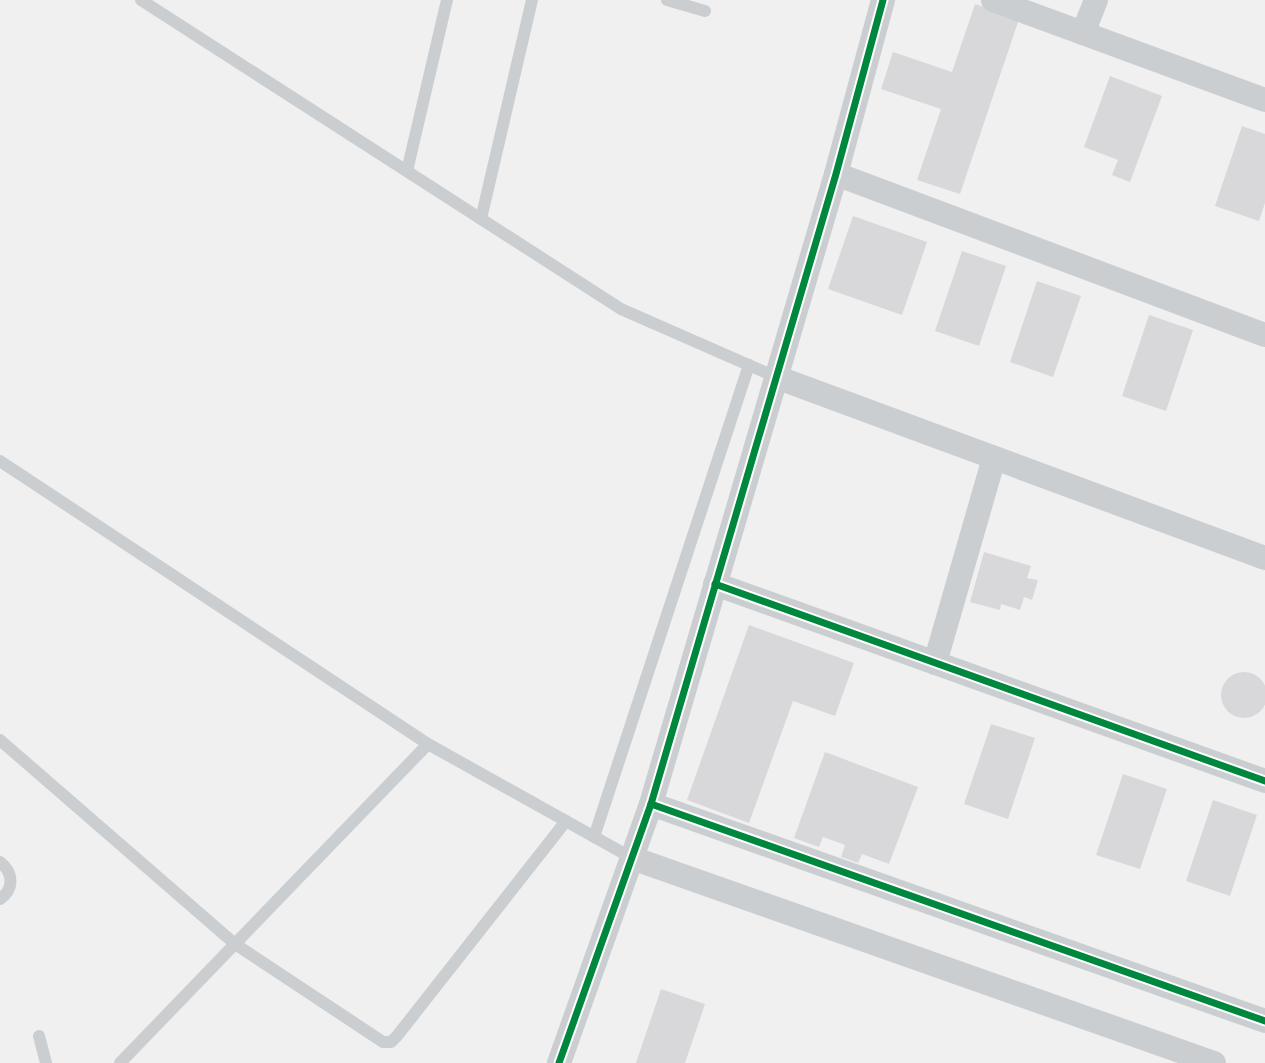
<svg xmlns="http://www.w3.org/2000/svg" width="1265" height="1063" font-family="'Noto Sans',sans-serif">
	<rect width="100%" height="100%" fill="#f0f0f0"/>
	<g fill="#d8d8da">
		<path d="M 975,4 L 1019,19 L 960,194 L 917,180 L 941,109 L 881,89 L 893,52 L 952,72 Z"/>
		<path d="M 1110,76 L 1162,96 L 1130,182 L 1112,175 L 1118,160 L 1084,147 Z"/>
		<path d="M 1242,126 L 1265,134 L 1265,203 L 1259,221 L 1215,206 Z"/>
		<path d="M 853,216 L 927,242 L 902,315 L 828,289 Z"/>
		<path d="M 962,251 L 1006,266 L 979,346 L 935,331 Z"/>
		<path d="M 1037,281 L 1081,296 L 1053,377 L 1010,362 Z"/>
		<path d="M 1149,315 L 1193,330 L 1166,411 L 1122,396 Z"/>
		<path d="M 984,552 L 1031,566 L 1027,578 L 1038,580 L 1032,600 L 1024,597 L 1020,610 L 1001,604 L 1000,610 L 970,602 Z"/>
		<path d="M 749,625 L 854,663 L 835,716 L 793,701 L 749,823 L 687,800 Z"/>
		<circle cx="1244" cy="695" r="23"/>
		<path d="M 991,724 L 1035,738 L 1008,819 L 964,804 Z"/>
		<path d="M 825,752 L 918,787 L 889,864 L 862,854 L 858,863 L 841,857 L 845,845 L 823,837 L 819,847 L 794,838 Z"/>
		<path d="M 1123,774 L 1167,789 L 1140,869 L 1096,855 Z"/>
		<path d="M 1213,800 L 1257,815 L 1230,896 L 1186,881 Z"/>
		<path d="M 661,989 L 705,1004 L 685,1063 L 636,1063 Z"/>
	</g>
	<g fill="none" stroke-linecap="round" stroke-linejoin="round">
		<g stroke="#cbced1" stroke-width="12">
			<path d="M 141,0 L 621,309 L 776,377"/>
			<path d="M 667,0 L 705,11"/>
			<path d="M 407,171 L 447,0"/>
			<path d="M 481,219 L 532,0"/>
			<path d="M 0,461 L 428,744 L 632,858"/>
			<path d="M 0,740 L 235,944 L 383,1042 L 391,1042 L 397,1036 L 566,821"/>
			<path d="M 594,837 L 749,365"/>
			<path d="M 0,862 C 14,873 14,889 0,899"/>
			<path d="M 39,1036 L 46,1063"/>
			<path d="M 120,1063 L 428,744"/>
		</g>
		<g stroke="#cbced1" stroke-width="24">
			<path d="M 993,0 L 1265,100"/>
			<path d="M 1083,33 L 1096,0"/>
			<path d="M 836,174 L 1265,335"/>
			<path d="M 776,377 L 1265,558"/>
			<path d="M 715,584 L 1265,781"/>
			<path d="M 935,663 L 994,458"/>
			<path d="M 651,804 L 1265,1021"/>
			<path d="M 632,858 L 1214,1063"/>
			<path d="M 559,1063 L 651,804 L 836,174 L 883,0"/>
		</g>
		<defs>
			<g id="cycleway">
				<path d="M 715,584 L 1265,781"/>
				<path d="M 651,804 L 1265,1021"/>
				<path d="M 559,1063 L 651,804 L 836,174 L 883,0"/>
			</g>
		</defs>
		<use href="#cycleway" stroke="#fff" stroke-width="11"/>
		<use href="#cycleway" stroke="#00873e" stroke-width="7"/>
	</g>
</svg>
